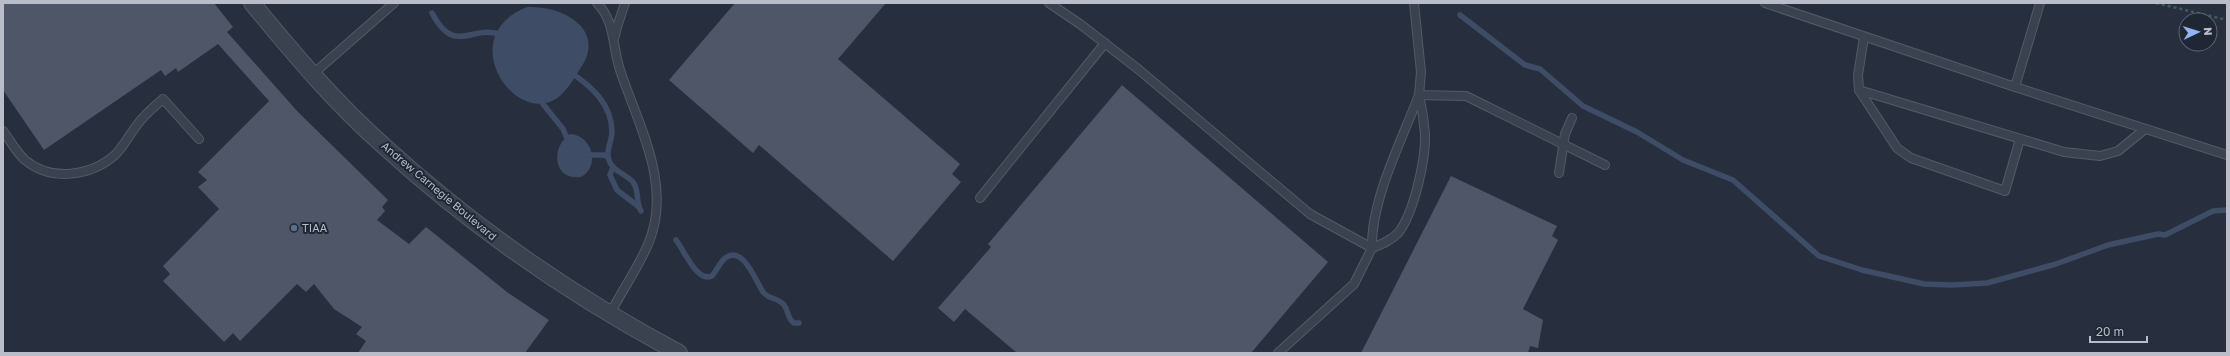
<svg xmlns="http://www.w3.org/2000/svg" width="2230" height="356" font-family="'Golos Text',sans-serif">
	<rect width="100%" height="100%" fill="#272f3f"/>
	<g fill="#3e4c66">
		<path d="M 527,7 C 562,5 608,29 580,69 C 573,80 564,96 552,101 C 510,120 456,35 527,7 Z"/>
		<path d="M 570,134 C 592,135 601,166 581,177 C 553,181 550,147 570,134 Z"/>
	</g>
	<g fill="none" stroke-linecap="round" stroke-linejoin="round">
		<g stroke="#3e4c66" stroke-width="5.5">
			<path d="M 432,13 C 455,57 472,23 502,35"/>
			<path d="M 1460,15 L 1525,65 L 1540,69 L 1583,106 L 1637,132 L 1683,160 L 1733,180 L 1819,256 L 1862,270 L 1924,284 L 1952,285 L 1987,283 L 2056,264 L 2108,245 L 2158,234 L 2165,235 L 2213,211 L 2227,210"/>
			<path d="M 570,72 C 591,86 612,104 612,132 C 612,140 607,148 608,156 C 610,171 625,173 633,182 C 640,191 635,202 641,211"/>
			<path d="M 541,97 L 543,104 L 563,129 L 569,143"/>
			<path d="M 585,155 L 604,155 L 608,157"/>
			<path d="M 613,167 L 610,175 L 617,190 L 639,207"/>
			<path d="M 676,240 C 684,250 697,283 712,276 C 716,271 719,265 723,260 C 742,241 756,282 763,292 C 768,299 779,298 784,305 C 789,311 787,319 794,323 L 799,323"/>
		</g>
	</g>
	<g fill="#4e5667">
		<path d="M 3,3 L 214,3 L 233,27 L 227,32 L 259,68 L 298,112 L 388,200 L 382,207 L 385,211 L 377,220 L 409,244 L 426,227 L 507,292 L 549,320 L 525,353 L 358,353 L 366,341 L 356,334 L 362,327 L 334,309 L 314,284 L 306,292 L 297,284 L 240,341 L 233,333 L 224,342 L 163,281 L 170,274 L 163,266 L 219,209 L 198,187 L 207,180 L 198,172 L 269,101 L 218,44 L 178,72 L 176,68 L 165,76 L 161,70 L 44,150 L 3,90 Z"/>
		<path d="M 735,3 L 886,3 L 838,59 L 960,164 L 952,174 L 961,182 L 893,261 L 759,145 L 753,153 L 669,80 Z"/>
		<path d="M 1122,85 L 1328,262 L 1251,353 L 1017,353 L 965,309 L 954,322 L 938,308 L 991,247 L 988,244 Z"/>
		<path d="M 1451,176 L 1557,226 L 1552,236 L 1558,240 L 1523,309 L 1543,320 L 1538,348 L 1530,346 L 1528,353 L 1361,353 Z"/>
	</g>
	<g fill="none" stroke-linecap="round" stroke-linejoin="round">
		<defs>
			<g id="service">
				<path d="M 597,3 C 616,22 612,49 621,73 C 639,126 672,185 649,242 C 639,267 622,290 610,314"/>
				<path d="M 1049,3 L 1080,24 L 1138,69 L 1310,214 L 1372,248 L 1354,284 L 1278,353"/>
				<path d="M 1414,3 L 1421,72 L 1419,95 L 1466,96 L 1605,165"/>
				<path d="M 1765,3 L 2015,87"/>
				<path d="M 2040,3 L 2015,87 L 2227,155"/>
				<path d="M 615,36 L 617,27 L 625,3"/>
				<path d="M 1864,37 L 1858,75 L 1859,90 L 2064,152 L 2100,156 L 2118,151 L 2145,129"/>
				<path d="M 313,74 L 394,3"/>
				<path d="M 1859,90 L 1897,148 L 1911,158 L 2005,191 L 2020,139"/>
				<path d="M 1419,95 C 1422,108 1424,121 1425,134 C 1426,159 1414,212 1399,232 C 1392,240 1382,244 1372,248 C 1371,199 1402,140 1419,95 Z"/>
				<path d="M 3,131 C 10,140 16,152 25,160 C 51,182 91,176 115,155 C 124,146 129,135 137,125 C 144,115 154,107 163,99 L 199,139"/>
				<path d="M 1559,173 L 1565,134 L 1572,118"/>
				<path d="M 980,198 L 1105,43"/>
			</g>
			<path id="minor" d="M 252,3 C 293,53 336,104 385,147 C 474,228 572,296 679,353"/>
		</defs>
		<use href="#service" stroke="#535a66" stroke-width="10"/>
		<use href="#minor" stroke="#535a66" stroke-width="18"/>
		<path stroke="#47585d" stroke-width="2.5" stroke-dasharray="3 3" stroke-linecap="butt" d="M 2156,3 L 2227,20"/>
		<use href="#service" stroke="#3b424f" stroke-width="8"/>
		<use href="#minor" stroke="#3b424f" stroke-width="16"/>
	</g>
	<circle fill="#5c6f8a" stroke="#202734" stroke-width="1.5" cx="294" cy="228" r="4"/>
	<g text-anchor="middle" stroke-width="4" stroke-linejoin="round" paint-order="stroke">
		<g font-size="11" fill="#b8bdc9" stroke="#202734">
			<text transform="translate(439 191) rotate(40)" y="4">Andrew Carnegie Boulevard</text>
		</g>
		<g font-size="11" fill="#b8bdc9" stroke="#202734" text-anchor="start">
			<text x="302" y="232">TIAA</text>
		</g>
	</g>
	<rect width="2230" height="356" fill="none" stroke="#b8bdc9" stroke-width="8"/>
	<g transform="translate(2198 32) rotate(86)"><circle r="19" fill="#202734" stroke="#5d6370"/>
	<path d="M0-3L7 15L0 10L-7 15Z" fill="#95b2f1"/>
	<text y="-6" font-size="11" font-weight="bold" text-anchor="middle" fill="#b8bdc9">N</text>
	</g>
	<path d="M2090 336v6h57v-6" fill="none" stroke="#b8bdc9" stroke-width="2"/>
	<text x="2096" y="336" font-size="12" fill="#b8bdc9" stroke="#202734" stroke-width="3" paint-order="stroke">20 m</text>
</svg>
